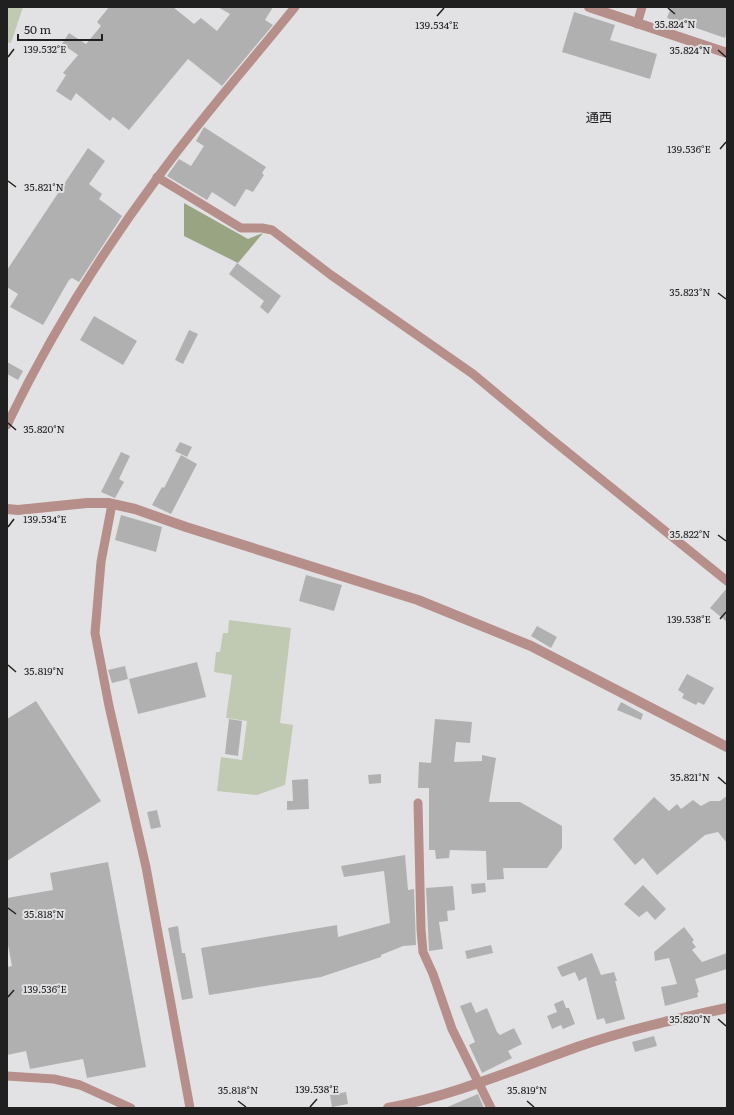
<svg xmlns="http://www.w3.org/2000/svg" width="734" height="1115" font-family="Literata,'Noto Sans JP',serif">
	<rect width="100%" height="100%" fill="#e2e2e4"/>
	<g fill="#c0c9b2">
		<path d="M 7,7 L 23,7 L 11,43 L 7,42 Z"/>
		<path d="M 229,620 L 291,628 L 280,723 L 293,725 L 285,785 L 257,795 L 217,791 L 221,757 L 242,760 L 247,721 L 226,718 L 232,675 L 214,672 L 216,652 L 220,652 L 223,633 L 228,633 Z"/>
	</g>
	<path fill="#98a482" d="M 184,203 L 248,239 L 263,233 L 238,263 L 184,236 Z"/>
	<g fill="#b1b0b1">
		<path d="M 109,7 L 173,7 L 194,24 L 201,18 L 217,31 L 230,14 L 218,7 L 273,7 L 265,20 L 273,25 L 222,86 L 188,59 L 129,130 L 113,117 L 110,121 L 76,93 L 71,101 L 56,91 L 66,75 L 63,73 L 78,55 L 62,44 L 69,33 L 86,44 L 101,26 L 97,22 Z"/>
		<path d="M 671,7 L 727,7 L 727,31 L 725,38 L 667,18 Z"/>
		<path d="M 574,12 L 615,25 L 610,40 L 657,54 L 650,79 L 562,52 Z"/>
		<path d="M 204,127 L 266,167 L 262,173 L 264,175 L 253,192 L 246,189 L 235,207 L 212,192 L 207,200 L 167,176 L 179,159 L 191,166 L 204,146 L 196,141 Z"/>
		<path d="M 88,148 L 105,161 L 89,184 L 102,194 L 99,199 L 122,216 L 79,282 L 72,278 L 69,280 L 43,325 L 10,307 L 18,294 L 7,287 L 7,270 Z"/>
		<path d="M 237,263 L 281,296 L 268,314 L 260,307 L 264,301 L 229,274 Z"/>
		<path d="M 94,316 L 137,341 L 123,365 L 80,340 Z"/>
		<path d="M 189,330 L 198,334 L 183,364 L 175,360 Z"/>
		<path d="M 7,362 L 23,371 L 18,380 L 7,374 Z"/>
		<path d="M 180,442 L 192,447 L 187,457 L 175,451 Z"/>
		<path d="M 121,452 L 130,456 L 119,479 L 124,482 L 115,498 L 101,492 Z"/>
		<path d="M 181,455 L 197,464 L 171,514 L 152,505 L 162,487 L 164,488 Z"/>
		<path d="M 121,515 L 162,527 L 156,552 L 115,540 Z"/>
		<path d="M 306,575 L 342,585 L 334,611 L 299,601 Z"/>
		<path d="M 727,588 L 727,622 L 710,608 Z"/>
		<path d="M 537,626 L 557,637 L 551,648 L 531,636 Z"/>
		<path d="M 197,662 L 206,697 L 138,714 L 129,679 Z"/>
		<path d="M 125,666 L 128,679 L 112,683 L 108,670 Z"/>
		<path d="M 687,674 L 714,688 L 704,705 L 698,702 L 696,705 L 682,698 L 684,694 L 678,690 Z"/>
		<path d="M 36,701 L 101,801 L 7,861 L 7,719 Z"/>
		<path d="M 621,702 L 643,714 L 641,720 L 617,710 Z"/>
		<path d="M 229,719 L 242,721 L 238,756 L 225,754 Z"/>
		<path d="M 435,719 L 472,722 L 470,743 L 456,742 L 454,762 L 482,761 L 482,755 L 496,758 L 489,802 L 520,802 L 562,826 L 562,848 L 547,868 L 503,868 L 504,879 L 487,880 L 486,851 L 450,850 L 449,858 L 436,859 L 435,850 L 429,850 L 429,788 L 418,788 L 419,762 L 431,763 Z"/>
		<path d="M 381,774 L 381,783 L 369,784 L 368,775 Z"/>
		<path d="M 308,779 L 309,809 L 287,810 L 287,801 L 293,801 L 292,780 Z"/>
		<path d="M 727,796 L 727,843 L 718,832 L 705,835 L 657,875 L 643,858 L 635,865 L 613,839 L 654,797 L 669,811 L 677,804 L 681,809 L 693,800 L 701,806 L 710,801 L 720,801 Z"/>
		<path d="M 157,810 L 161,827 L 151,829 L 147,812 Z"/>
		<path d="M 405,855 L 408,890 L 414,889 L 416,945 L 403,946 L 381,955 L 381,957 L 321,977 L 209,995 L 201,948 L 337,925 L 338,937 L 390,923 L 384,871 L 344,877 L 341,866 Z"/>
		<path d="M 108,862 L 146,1067 L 87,1078 L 83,1059 L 30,1069 L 26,1051 L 7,1055 L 7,967 L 12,966 L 7,940 L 7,898 L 53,890 L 50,873 Z"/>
		<path d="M 485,883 L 486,892 L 472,894 L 471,884 Z"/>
		<path d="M 643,885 L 666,909 L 655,920 L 647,911 L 639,917 L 624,904 Z"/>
		<path d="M 453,886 L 455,910 L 447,911 L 448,921 L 439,922 L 443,949 L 429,951 L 426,888 Z"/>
		<path d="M 178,926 L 182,953 L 185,953 L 193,998 L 182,1000 L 168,928 Z"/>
		<path d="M 684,927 L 694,940 L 692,942 L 696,947 L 692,950 L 702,962 L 727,953 L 727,969 L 695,979 L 699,992 L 697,993 L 698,997 L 665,1006 L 661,987 L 677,984 L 669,958 L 655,961 L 654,952 Z"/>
		<path d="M 491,945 L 493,953 L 467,959 L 465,951 Z"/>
		<path d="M 592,953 L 601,975 L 614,972 L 617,981 L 615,981 L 625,1019 L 606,1024 L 604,1018 L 597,1020 L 586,977 L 579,981 L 575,972 L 562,977 L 557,967 Z"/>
		<path d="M 563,1000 L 566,1008 L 569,1008 L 575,1024 L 563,1029 L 561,1025 L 552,1029 L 547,1016 L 557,1012 L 554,1004 Z"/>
		<path d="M 471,1002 L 476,1013 L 487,1008 L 497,1032 L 500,1035 L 514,1028 L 522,1044 L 508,1051 L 512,1058 L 482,1073 L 469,1045 L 475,1042 L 460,1006 Z"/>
		<path d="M 654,1036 L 657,1046 L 635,1052 L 632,1042 Z"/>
		<path d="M 346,1092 L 348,1104 L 332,1107 L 330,1095 Z"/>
		<path d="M 478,1094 L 484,1108 L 445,1108 Z"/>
	</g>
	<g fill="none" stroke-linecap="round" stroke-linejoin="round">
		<g stroke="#b78f8a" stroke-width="9">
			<path d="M 637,24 L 642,7"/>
			<path d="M 157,177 L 241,228 L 262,228 L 272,230 L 331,275 L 473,374 L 545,434 L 727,581"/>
			<path d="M 7,425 C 49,337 100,255 158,177 C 200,119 250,63 295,7"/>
			<path d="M 112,504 L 101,562 L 95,633 L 109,706 L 146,867 L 190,1108"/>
			<path d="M 418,803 L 421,929 L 423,952 L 433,974 L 452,1029 L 491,1108"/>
			<path d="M 7,1076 L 54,1079 L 80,1085 L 131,1108"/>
		</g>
		<g stroke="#b78f8a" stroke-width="10">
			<path d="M 589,7 L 727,53"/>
			<path d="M 7,509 L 18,510 L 87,503 L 108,503 L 135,509 L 186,527 L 418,600 L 531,646 L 727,747"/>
			<path d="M 388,1108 C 453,1096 515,1069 577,1047 C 626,1030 676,1019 727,1008"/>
		</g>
	</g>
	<path fill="none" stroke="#202021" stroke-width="1.5" d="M 668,8 L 675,14M 437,16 L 444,8M 718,50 L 726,57M 8,57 L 14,49M 720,149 L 726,142M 8,181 L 16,187M 718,293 L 726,299M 8,423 L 16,430M 8,527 L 14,519M 718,535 L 726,541M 720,619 L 726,612M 8,665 L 16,672M 718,777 L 726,784M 8,908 L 16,914M 8,997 L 14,990M 718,1019 L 726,1026M 238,1101 L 246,1107M 527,1101 L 534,1107M 310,1107 L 317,1099"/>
	<g text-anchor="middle" stroke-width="4" stroke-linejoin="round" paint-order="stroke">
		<g font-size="13" fill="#202021" stroke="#e2e2e4">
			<text x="599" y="122">通西</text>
		</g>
	</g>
	<g font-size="10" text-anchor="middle" fill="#202021" stroke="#e2e2e4" stroke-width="4" stroke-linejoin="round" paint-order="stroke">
		<text x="675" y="28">35.824°N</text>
		<text x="437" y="29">139.534°E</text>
		<text x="45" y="53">139.532°E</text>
		<text x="690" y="54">35.824°N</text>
		<text x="689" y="153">139.536°E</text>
		<text x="44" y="191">35.821°N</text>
		<text x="690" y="296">35.823°N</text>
		<text x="44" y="433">35.820°N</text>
		<text x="45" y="523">139.534°E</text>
		<text x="690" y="538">35.822°N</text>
		<text x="689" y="623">139.538°E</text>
		<text x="44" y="675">35.819°N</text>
		<text x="690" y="781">35.821°N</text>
		<text x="44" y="918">35.818°N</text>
		<text x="45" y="993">139.536°E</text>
		<text x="690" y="1023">35.820°N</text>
		<text x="317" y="1093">139.538°E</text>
		<text x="238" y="1094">35.818°N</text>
		<text x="527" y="1094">35.819°N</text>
	</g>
	<rect width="734" height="1115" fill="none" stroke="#202021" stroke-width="16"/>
	<path d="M18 34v6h84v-6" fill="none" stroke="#202021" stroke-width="2"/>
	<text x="24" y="34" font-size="12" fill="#202021" stroke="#e2e2e4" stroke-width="3" paint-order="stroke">50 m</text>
</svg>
